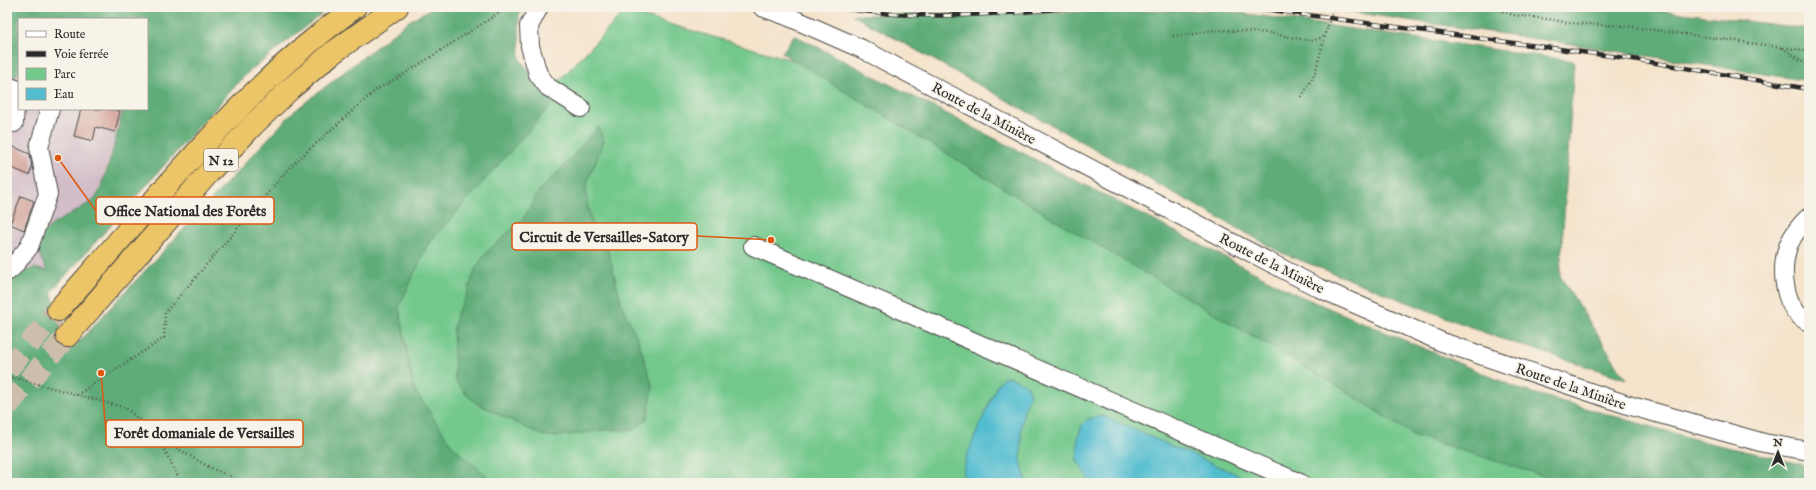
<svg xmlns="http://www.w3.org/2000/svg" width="1816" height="490" font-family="'IM FELL English',serif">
	<rect width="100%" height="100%" fill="#f7f3e8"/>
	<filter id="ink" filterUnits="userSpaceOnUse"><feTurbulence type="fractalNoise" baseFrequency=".025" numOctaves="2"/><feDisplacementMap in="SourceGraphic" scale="8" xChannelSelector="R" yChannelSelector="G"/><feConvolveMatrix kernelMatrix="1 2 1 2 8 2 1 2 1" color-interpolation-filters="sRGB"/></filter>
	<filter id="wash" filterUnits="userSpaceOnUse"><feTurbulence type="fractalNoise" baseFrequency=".012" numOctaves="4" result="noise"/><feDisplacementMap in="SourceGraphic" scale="16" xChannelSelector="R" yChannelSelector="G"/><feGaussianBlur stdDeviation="0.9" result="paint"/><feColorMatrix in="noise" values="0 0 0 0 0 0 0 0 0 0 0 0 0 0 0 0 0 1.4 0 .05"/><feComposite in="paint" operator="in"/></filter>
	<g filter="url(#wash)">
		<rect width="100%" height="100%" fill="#f5e3cb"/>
		<path fill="#d2bdc8" d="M 19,70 L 19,109 L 123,109 L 103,180 L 94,200 L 44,231 L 47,271 L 34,268 L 7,279 L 7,75 L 15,77 Z"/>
		<path fill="#73c88c" stroke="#4f7a5c" d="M 625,11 L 867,82 L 1500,455 L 1703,483 L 477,483 L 259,398 Z"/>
		<g fill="#5eac78" stroke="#446c52">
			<path d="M 7,7 L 330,7 L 246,74 L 51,292 L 61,323 L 59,336 L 73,348 L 292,113 L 409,21 L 434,7 L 526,7 L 519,15 L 520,59 L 552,104 L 428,244 L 399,307 L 414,389 L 453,447 L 494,482 L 499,483 L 7,483 L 7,279 L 34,268 L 47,271 C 26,232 51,226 81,208 C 84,205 91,203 94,200 C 105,187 118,128 123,109 L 147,109 L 147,19 L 19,19 L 19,70 L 15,77 L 7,75 Z"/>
			<path d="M 1317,7 L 1635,7 L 1809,29 L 1809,81 L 1545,40 Z"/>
			<path d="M 1220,10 L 1574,61 L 1560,276 L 1626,379 L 1496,337 L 1282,253 L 853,15 Z"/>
			<path d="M 794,35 L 1298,295 L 1522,390 L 1705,442 L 1809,466 L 1809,483 L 1566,483 L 1413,435 L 1346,391 L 1077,233 L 782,53 Z"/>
			<path d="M 598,126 L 604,141 L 586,186 L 587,203 L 591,220 L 608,250 L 622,306 L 637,337 L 653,387 L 647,419 L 634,430 L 602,430 L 556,437 L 541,435 L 478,404 L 465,393 L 455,380 L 453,331 L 457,313 L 465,299 L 476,268 L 485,254 L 523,219 L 540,189 L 565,165 Z"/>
		</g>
		<g fill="#53bdd0" stroke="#3f747e">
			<path d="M 1010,377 L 1027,385 L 1030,395 L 1024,410 L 1021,432 L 1021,460 L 1026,483 L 969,483 L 963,474 L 966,457 L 997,385 L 1003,378 Z"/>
			<path d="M 1103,416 L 1256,483 L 1090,483 L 1077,460 L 1078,438 L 1082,425 L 1088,419 Z"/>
		</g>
		<g id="blocks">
			<g fill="#ce978e">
				<path d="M 81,109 L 111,109 L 120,111 L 115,132 L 96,127 L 93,141 L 74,136 Z"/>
				<path d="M 7,144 L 30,154 L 32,168 L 29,175 L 7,166 Z"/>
				<path d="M 21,196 L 34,201 L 24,230 L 10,224 Z"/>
			</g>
		</g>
	</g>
	<g filter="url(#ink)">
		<use href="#blocks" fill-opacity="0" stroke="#494743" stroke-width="1"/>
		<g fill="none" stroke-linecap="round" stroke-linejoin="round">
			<g stroke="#cdbeab" stroke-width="22" stroke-dasharray="22 11" stroke-linecap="butt">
				<path d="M 7,370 L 58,310"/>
				<path d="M 7,406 L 67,336"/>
			</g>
			<defs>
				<g id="minor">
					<path d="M 539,7 L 529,26 L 530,46 L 538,74 L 548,87 L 581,108"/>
					<path d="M 762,7 L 787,16 L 862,49 L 1319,288 L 1442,342 L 1628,405 L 1764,443 L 1809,451"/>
					<path d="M 7,86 L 16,89 L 14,123"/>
					<path d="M 1809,217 C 1800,225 1794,233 1789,244 C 1779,267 1783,311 1809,322"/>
					<path d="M 753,246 L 1300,483"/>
					<path d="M 7,272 L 12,268 L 29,247 L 48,194 L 39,147 L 50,109"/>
				</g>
				<g id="highway">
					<path d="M 58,310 C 117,245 172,176 234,113 C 271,74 312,39 355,7"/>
					<path d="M 67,336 L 211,170 L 251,127 L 290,89 L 331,54 L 397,7"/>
				</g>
			</defs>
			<use href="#minor" stroke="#494743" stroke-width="20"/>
			<use href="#highway" stroke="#494743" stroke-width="24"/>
			<g stroke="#494743" stroke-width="2.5" stroke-dasharray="1 3" stroke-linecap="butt">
				<path d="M 1399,7 L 1410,9 L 1475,10 L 1487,9 L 1499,10 L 1514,15 L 1554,20 L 1568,23 L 1625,26 L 1809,51"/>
				<path d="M 1173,36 L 1196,34 L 1207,31 L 1221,30 L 1269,33 L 1311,41 L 1321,38 L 1327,31"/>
				<path d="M 1782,48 L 1809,66"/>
				<path d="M 1302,97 L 1315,73 L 1333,7"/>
				<path d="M 7,378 L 12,377 L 126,408 L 159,438 L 211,468 L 246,483"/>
				<path d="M 77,395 L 164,338 L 165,313 L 290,167 L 351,112 L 376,90 L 406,73 L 508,7"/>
				<path d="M 159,439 L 181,483"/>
			</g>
			<use href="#minor" stroke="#fff" stroke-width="18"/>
			<use href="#highway" stroke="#ecc569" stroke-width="22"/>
			<defs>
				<g id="rail">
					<path d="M 836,7 C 919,22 1000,14 1082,7"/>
					<path d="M 1248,7 L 1633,59 L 1809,89"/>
				</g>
			</defs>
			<use href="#rail" stroke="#2b2b2b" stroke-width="4.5"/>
			<use href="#rail" stroke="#f7f3e8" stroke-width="3" stroke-dasharray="9" stroke-linecap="butt"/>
		</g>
	</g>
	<g text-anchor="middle" stroke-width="4" stroke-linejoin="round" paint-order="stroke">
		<rect fill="#f7f3e8" stroke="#686764" stroke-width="1" x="204" y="149" width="34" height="22" rx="3"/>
		<g font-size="13" font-weight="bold" fill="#2b2b2b">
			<text x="221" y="165">N 12</text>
		</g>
		<g font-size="14" fill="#2b2b2b" stroke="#f7f3e8">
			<text transform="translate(984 113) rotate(28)" y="5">Route de la Minière</text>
			<text transform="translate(1272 263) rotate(27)" y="5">Route de la Minière</text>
			<text transform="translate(1571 386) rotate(19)" y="5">Route de la Minière</text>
		</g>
	</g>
	<path fill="none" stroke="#df570e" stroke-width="1.5" d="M58 158L96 211M771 240L697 236M101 373L106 433"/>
	<g fill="#df570e" stroke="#f7f3e8" stroke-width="1.5">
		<circle cx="58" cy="158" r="4"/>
		<circle cx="771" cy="240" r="4"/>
		<circle cx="101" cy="373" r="4"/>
	</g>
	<g fill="#f7f3e8" stroke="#df570e" stroke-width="1.5">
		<rect x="96" y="197" width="178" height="27" rx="4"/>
		<rect x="512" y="223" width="185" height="27" rx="4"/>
		<rect x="106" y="420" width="197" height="27" rx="4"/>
	</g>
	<g font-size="15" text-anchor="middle" font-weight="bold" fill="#2b2b2b">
		<text x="185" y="216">Office National des Forêts</text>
		<text x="604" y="242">Circuit de Versailles-Satory</text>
		<text x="204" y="438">Forêt domaniale de Versailles</text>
	</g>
	<rect width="1816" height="490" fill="none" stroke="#f7f3e8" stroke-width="24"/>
	<rect x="18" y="18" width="130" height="92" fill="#f7f3e8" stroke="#a5a39c"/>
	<rect x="26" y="31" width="20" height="6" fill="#ffffff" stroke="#a5a39c"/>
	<text x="54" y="38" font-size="12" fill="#2b2b2b">Route</text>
	<rect x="26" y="51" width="20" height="6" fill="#2b2b2b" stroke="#a5a39c"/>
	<text x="54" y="58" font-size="12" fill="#2b2b2b">Voie ferrée</text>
	<rect x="26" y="68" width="20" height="12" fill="#73c88c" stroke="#a5a39c"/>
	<text x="54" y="78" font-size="12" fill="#2b2b2b">Parc</text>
	<rect x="26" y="88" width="20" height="12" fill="#53bdd0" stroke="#a5a39c"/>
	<text x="54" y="98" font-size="12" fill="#2b2b2b">Eau</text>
	<g transform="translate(1778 452)" stroke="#f7f3e8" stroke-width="3" paint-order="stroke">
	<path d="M0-3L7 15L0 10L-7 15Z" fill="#2b2b2b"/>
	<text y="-6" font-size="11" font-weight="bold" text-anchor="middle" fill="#2b2b2b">N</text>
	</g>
</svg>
